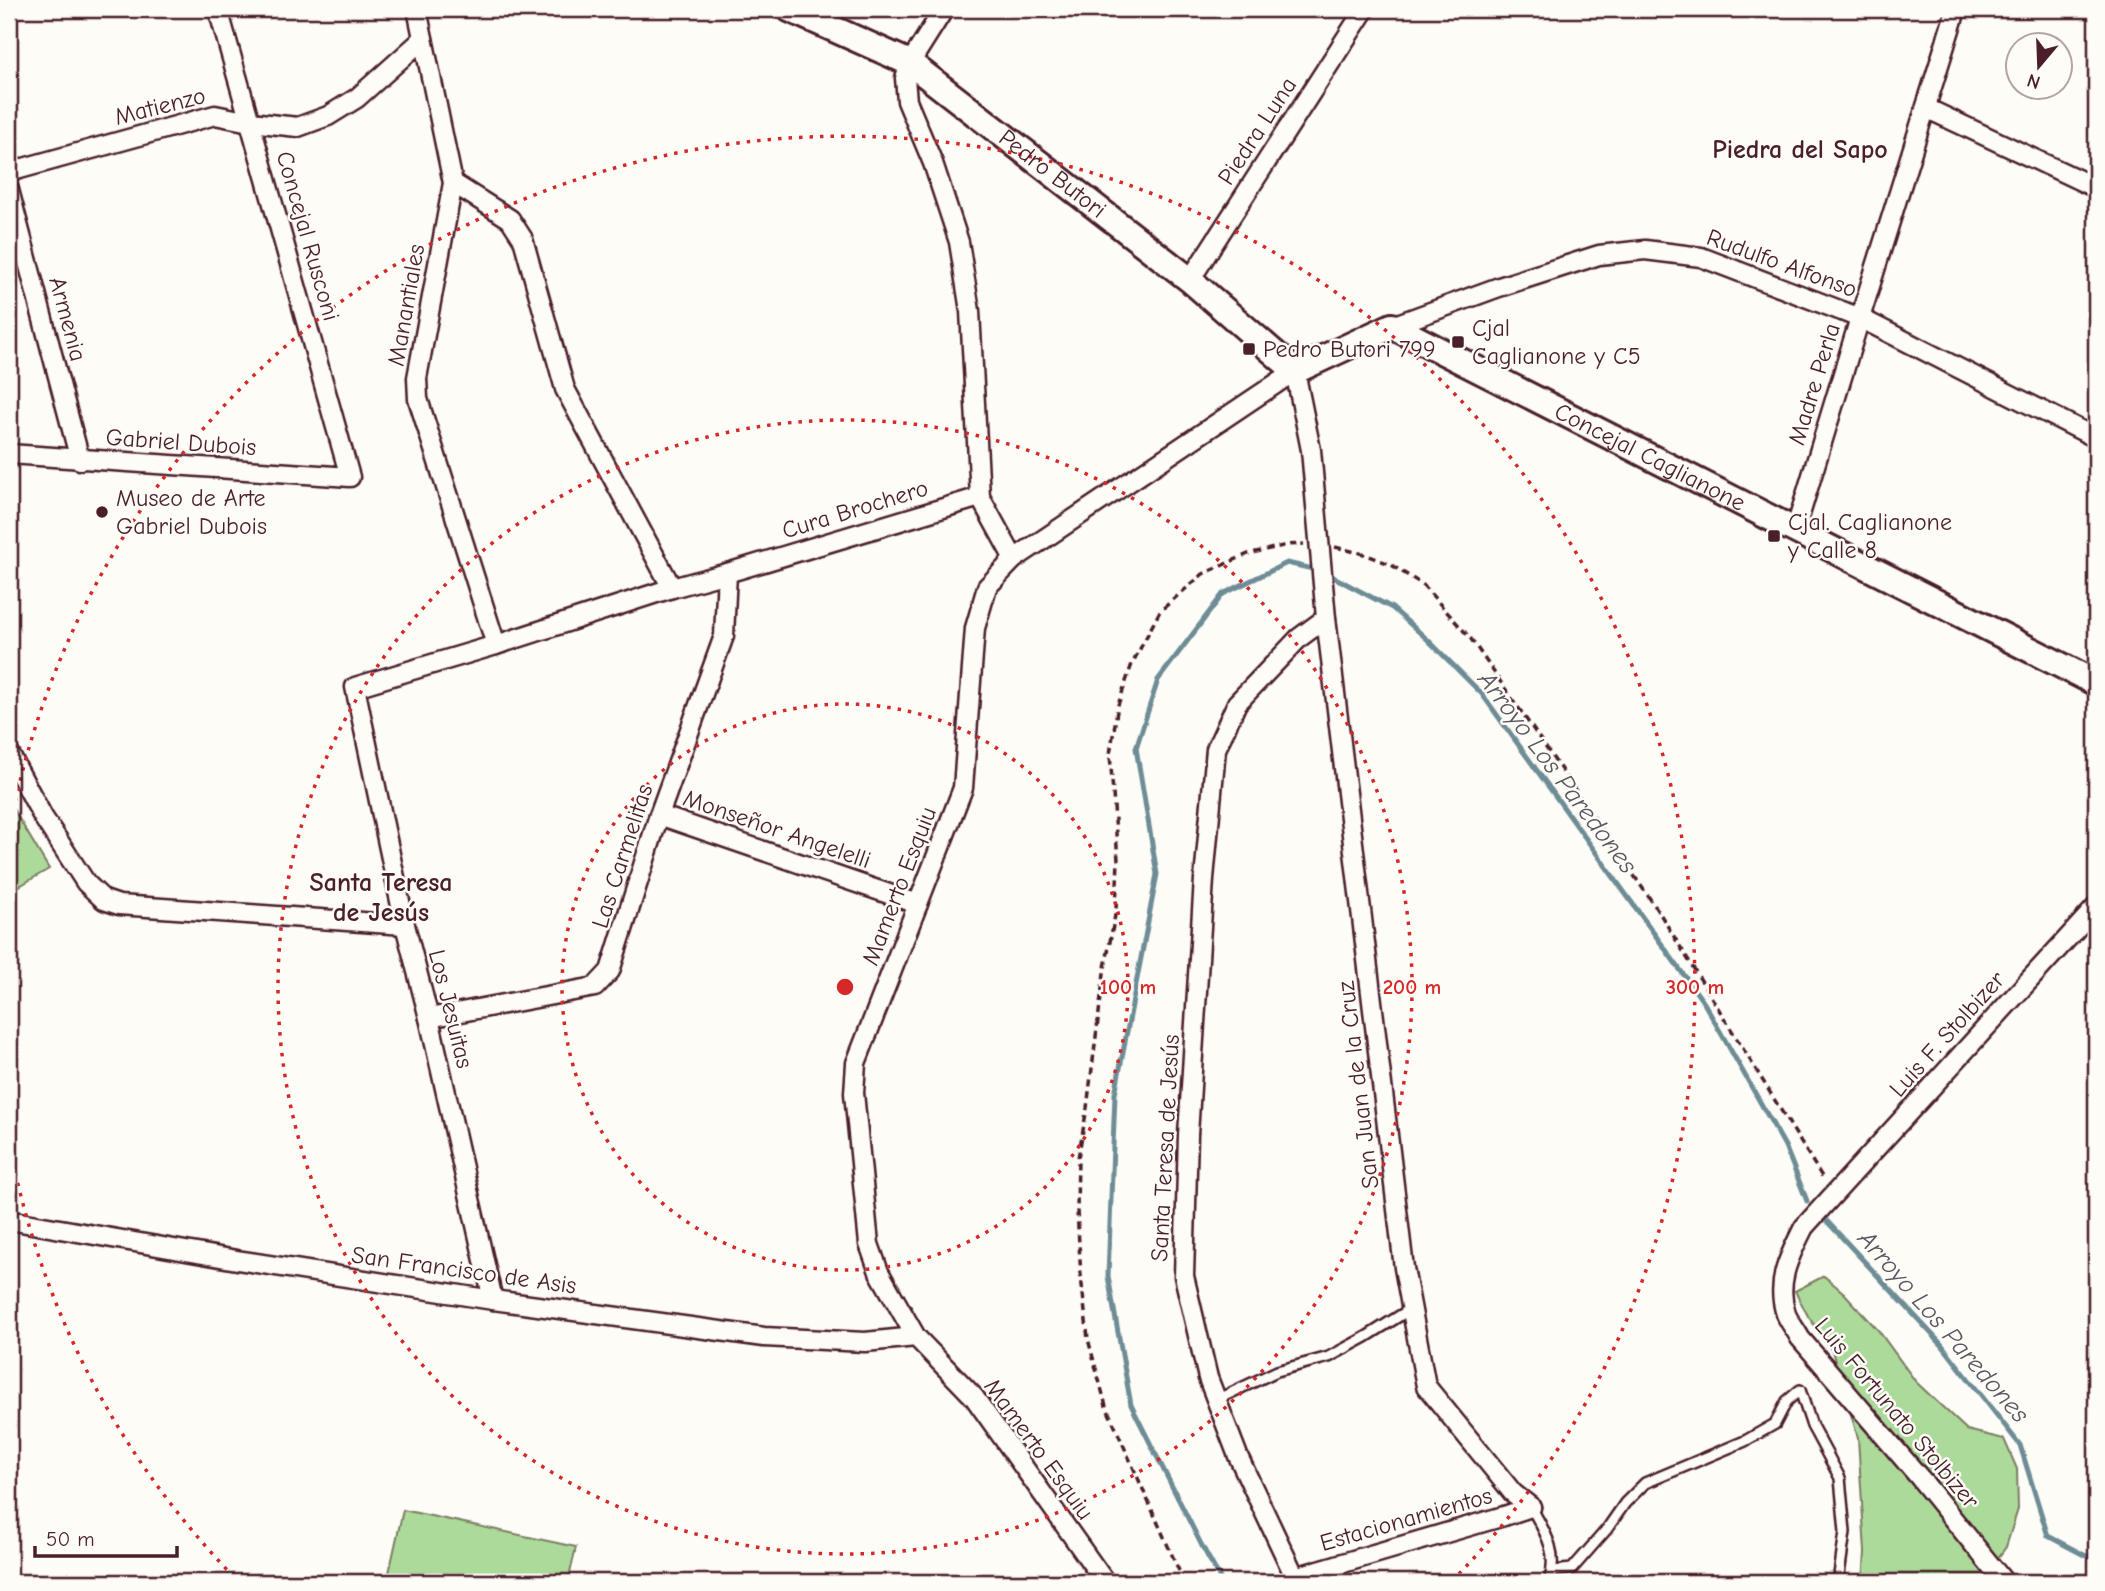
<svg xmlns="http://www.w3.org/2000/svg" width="2105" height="1591" font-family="'Comic Neue',sans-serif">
	<rect width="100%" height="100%" fill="#fdfcf7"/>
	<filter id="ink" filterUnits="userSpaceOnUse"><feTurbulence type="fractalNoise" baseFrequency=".0143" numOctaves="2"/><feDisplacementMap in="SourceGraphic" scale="14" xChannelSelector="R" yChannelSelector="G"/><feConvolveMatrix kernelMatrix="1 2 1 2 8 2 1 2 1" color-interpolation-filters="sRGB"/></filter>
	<g filter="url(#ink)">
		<g fill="#acda9a" stroke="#7b7c62" stroke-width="2">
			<path d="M 9,802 L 49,869 L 9,892 Z"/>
			<path d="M 1824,1276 L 1844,1293 L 1878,1330 L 1916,1382 L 1967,1430 L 2004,1439 L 2017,1469 L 2018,1509 L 2006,1547 L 1980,1582 L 1863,1582 L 1865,1552 L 1858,1438 L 1832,1351 L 1808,1316 L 1795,1291 Z"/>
			<path d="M 403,1510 L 576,1547 L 568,1582 L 387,1582 Z"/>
		</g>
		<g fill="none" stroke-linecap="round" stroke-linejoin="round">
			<g stroke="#6d8c95" stroke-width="5">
				<path d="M 1326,573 L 1392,608 L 1427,639 L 1482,694 L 1704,1003 L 1785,1146 L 1807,1201"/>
				<path d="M 1823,1217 L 1942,1345 L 2020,1445 L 2048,1536 L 2086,1556 L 2096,1559"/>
				<path d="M 1222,1582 L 1202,1546 L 1131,1405 L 1108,1276 L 1115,1094 L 1157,874 L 1136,748 L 1158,680 L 1223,594 L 1287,563 L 1317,570"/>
			</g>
			<defs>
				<g id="lane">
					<path d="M 1216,1400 L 1277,1371 L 1329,1357 L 1366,1337 L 1412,1308"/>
					<path d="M 1531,1507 C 1545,1532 1559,1552 1549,1582"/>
					<path d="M 1553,1571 L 1572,1569 L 1607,1529 L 1625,1503 L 1645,1483 L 1745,1441 L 1775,1424 L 1787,1401 L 1800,1390 L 1812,1426 L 1840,1478 L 1845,1532 L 1838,1582"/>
				</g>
				<g id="street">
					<path d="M 417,9 L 453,183 L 417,378 L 418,399 L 496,645"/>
					<path d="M 944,9 L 910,63 L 905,78 L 907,101 L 933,163 L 959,242 L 970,311 L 980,497"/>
					<path d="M 1926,108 L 2096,188"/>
					<path d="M 9,172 L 215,115 L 250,122 L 298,127 L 328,116 L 357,98 L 423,39"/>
					<path d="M 453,183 L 510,219 L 523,239 L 565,389 L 672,588"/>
					<path d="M 9,190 L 80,460"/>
					<path d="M 1190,280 L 1365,9"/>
					<path d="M 1392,326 L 1499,287 L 1599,255 L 1645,250 L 1701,257 L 1860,318 L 2096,438"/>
					<path d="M 9,454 L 350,477 L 218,9"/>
					<path d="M 1795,531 L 1860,318 L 1956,10"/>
					<path d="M 1014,559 L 987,587 L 975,628 L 963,788 L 856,1063 L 854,1093 L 869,1244 L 879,1272 L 916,1337 L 974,1397 L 1105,1582"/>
					<path d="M 1326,618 L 1299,638 L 1237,703 L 1216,749 L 1204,879 L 1188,1135 L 1184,1276 L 1208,1378 L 1238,1456 L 1295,1577 L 1504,1516 L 1531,1507"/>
					<path d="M 9,753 L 43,817 L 86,883 L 104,900 L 119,905 L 405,925"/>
					<path d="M 659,815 L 918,904"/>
					<path d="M 429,1018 L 595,987 L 610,971 L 659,815 L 724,636 L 727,573"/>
					<path d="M 9,1220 L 237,1260 L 493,1300 L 764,1337 L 865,1342 L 916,1337"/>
					<path d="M 493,1300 L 429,1018 L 405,925 L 355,687 L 496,645 L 672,588 L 727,573 L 980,497 L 1014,559 L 1295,371 L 1311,450 L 1326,618 L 1404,1268 L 1426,1386 L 1513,1493 L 1531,1507"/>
					<path d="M 2004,1582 L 1920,1478 L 1800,1338 C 1796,1330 1789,1322 1786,1314 C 1775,1282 1790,1255 1804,1227 L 2096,907"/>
				</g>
				<g id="secondary">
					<path id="s1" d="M 789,9 L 910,63 L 1190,280 L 1295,371 L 1392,326 L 2096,683"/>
				</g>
			</defs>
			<use href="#lane" stroke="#4a1f2b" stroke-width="14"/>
			<use href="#street" stroke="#4a1f2b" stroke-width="23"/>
			<use href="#secondary" stroke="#4a1f2b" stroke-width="30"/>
			<g stroke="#4a1f2b" stroke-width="3.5" stroke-dasharray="7 5" stroke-linecap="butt">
				<path d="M 1335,547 L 1364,554 L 1390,564 L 1423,585 L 1471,639 L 1657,909 L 1824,1180"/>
				<path d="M 1184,1582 L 1106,1406 L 1088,1339 L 1081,1276 L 1077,1211 L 1078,1158 L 1087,1108 L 1104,973 L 1116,910 L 1118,860 L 1110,754 L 1118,705 L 1132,664 L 1160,611 L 1203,574 L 1248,554 L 1287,545 L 1304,544"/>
			</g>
			<use href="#lane" stroke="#fdfcf7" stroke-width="9"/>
			<use href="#street" stroke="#fdfcf7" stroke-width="18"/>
			<use href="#secondary" stroke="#fdfcf7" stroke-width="24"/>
		</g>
	</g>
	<g fill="none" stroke="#d62828" stroke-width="3.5" stroke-dasharray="3.5 7">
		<circle cx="845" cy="987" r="283"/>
		<circle cx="845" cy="987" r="567"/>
		<path d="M234 1577A850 850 0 0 1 9 1142M9 832A850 850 0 1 1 1456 1577"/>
	</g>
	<g fill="#4a1f2b" stroke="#fdfcf7" stroke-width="2.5">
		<rect x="1451" y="335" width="14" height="14" rx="3.5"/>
		<rect x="1242" y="342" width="14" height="14" rx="3.5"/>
		<circle cx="102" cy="512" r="7"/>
		<rect x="1767" y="529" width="14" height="14" rx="3.5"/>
	</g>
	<g text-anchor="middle" stroke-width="5" stroke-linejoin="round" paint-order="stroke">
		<g font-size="24" fill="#4a1f2b" stroke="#fdfcf7">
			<text transform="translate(160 106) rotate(-14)" y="8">Matienzo</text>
			<text transform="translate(1257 131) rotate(-57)" y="8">Piedra Luna</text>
			<text dy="8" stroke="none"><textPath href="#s1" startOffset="313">Pedro Butori</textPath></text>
			<text transform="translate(308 236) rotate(74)" y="8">Concejal Rusconi</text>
			<text transform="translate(1782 263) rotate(20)" y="8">Rudulfo Alfonso</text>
			<text transform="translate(406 305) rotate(-80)" y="8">Manantiales</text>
			<text transform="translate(68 319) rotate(75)" y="8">Armenia</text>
			<text transform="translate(1814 384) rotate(-73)" y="8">Madre Perla</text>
			<text transform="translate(181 442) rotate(4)" y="8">Gabriel Dubois</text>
			<text dy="8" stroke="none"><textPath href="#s1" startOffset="1022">Concejal Caglianone</textPath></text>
			<text transform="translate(855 509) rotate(-17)" y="8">Cura Brochero</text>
			<text transform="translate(777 829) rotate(19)" y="8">Monseñor Angelelli</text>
			<text transform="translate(622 856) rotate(-72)" y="8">Las Carmelitas</text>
			<text transform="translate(899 886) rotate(-69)" y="8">Mamerto Esquiu</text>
			<text transform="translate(451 1009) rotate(76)" y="8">Los Jesuitas</text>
			<text transform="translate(1947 1034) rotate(-48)" y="8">Luis F. Stolbizer</text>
			<text transform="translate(1358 1085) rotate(-97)" y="8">San Juan de la Cruz</text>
			<text transform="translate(1165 1148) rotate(-87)" y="8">Santa Teresa de Jesús</text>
			<text transform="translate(464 1270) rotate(8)" y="8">San Francisco de Asis</text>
			<text transform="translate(1897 1413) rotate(50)" y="8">Luis Fortunato Stolbizer</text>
			<text transform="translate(1039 1449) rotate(54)" y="8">Mamerto Esquiu</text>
			<text transform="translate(1406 1519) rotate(-16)" y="8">Estacionamientos</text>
		</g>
		<g font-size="24" fill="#4a1f2b" stroke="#fdfcf7" text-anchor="start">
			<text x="1472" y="336">Cjal<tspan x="1472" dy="28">Caglianone y C5</tspan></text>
			<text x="1263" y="357">Pedro Butori 799</text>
			<text x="116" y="506">Museo de Arte<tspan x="116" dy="28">Gabriel Dubois</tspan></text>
			<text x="1788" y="530">Cjal. Caglianone<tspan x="1788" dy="28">y Calle 8</tspan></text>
		</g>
		<g font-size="26" font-weight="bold" fill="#4a1f2b" stroke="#fdfcf7">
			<text x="1800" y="158">Piedra del Sapo</text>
			<text x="381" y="891">Santa Teresa<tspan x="381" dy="30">de Jesús</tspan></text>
		</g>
		<g font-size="26" font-style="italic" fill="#5b5660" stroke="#fdfcf7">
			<text transform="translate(1558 772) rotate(53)" y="9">Arroyo Los Paredones</text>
			<text transform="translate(1944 1326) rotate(49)" y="9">Arroyo Los Paredones</text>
		</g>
	</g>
	<circle cx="845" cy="987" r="10" fill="#d62828" stroke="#fdfcf7" stroke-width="3.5"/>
	<g font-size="21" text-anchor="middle" font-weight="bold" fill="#d62828" stroke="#fdfcf7" stroke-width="5" stroke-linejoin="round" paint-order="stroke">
		<text x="1128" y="994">100 m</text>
		<text x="1412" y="994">200 m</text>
		<text x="1695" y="994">300 m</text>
	</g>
	<rect width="2105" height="1591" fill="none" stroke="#fdfcf7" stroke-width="35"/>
	<rect x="18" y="18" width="2070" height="1556" fill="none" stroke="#4a1f2b" stroke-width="2.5" filter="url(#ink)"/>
	<g transform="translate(2039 66) rotate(199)"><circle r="33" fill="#fdfcf7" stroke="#b5a4a5" stroke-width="2"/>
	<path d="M0-5L12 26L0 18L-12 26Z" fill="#4a1f2b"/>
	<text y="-10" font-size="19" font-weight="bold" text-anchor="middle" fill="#4a1f2b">N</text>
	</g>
	<path d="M35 1546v10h142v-10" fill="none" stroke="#4a1f2b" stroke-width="3.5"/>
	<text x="46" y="1546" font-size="21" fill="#4a1f2b" stroke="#fdfcf7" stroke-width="5" paint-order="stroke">50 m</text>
</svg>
